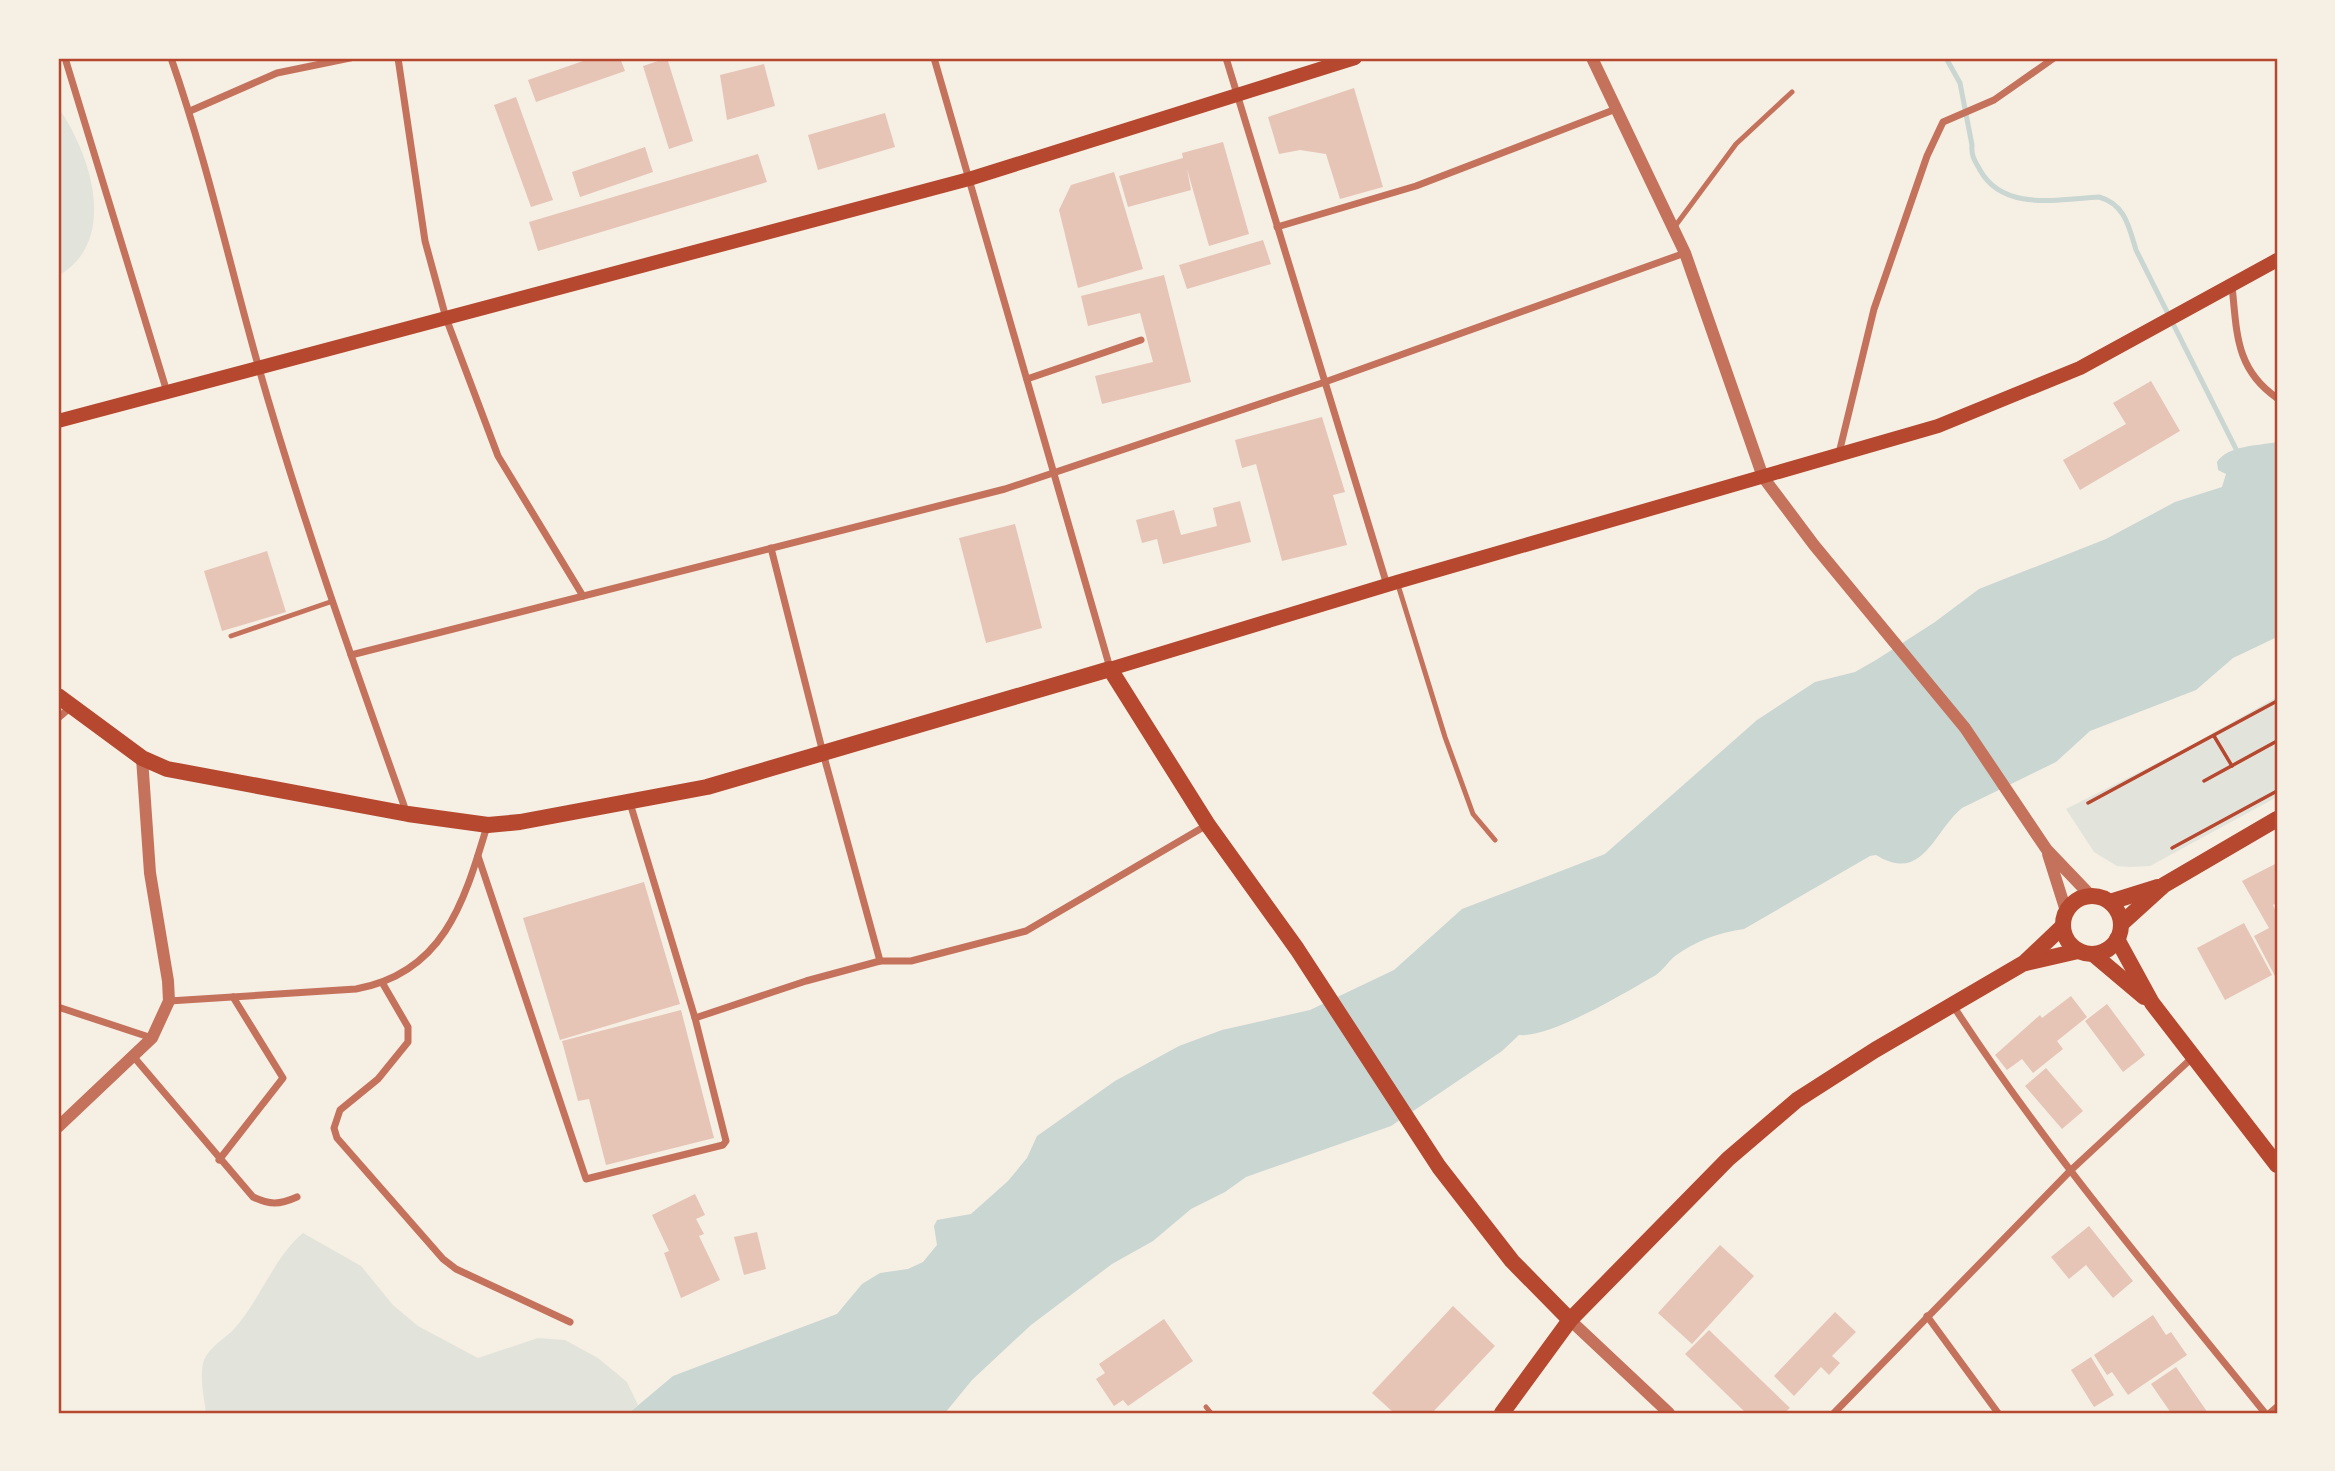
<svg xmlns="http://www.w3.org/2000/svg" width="2335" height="1471" font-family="Inter,sans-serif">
	<rect width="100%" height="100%" fill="#f6efe4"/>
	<g fill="#e2e4dc">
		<path d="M 58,107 C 90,153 120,240 58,276 Z"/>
		<path d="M 2277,697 L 2277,797 L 2150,866 L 2129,867 L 2117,866 L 2094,852 L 2066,809 L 2179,752 Z"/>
		<path d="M 303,1233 L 361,1266 L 393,1305 L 418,1326 L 478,1358 L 538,1338 L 565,1340 L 598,1358 L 627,1382 L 638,1405 L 629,1413 L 206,1413 C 204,1397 199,1376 204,1360 C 210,1346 225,1339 234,1329 C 259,1302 274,1257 303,1233 Z"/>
	</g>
	<path fill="#c9d6d2" d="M 2277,442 L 2277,637 L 2233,658 L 2196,690 L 2090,731 L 2056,762 L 1962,808 C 1933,832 1923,884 1876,855 L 1870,856 L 1744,929 C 1720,932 1695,941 1675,956 C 1668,962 1663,970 1656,975 C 1626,992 1551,1038 1519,1035 L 1502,1051 L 1391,1126 L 1246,1177 L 1225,1192 L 1191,1209 L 1153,1241 L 1112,1264 L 1031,1325 L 972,1380 L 945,1413 L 629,1413 L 673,1376 L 837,1314 L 862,1284 L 880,1273 L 908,1269 L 923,1262 L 937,1245 L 934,1226 L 937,1220 L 971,1214 L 1008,1181 L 1027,1158 L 1037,1136 L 1115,1081 L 1179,1046 L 1222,1030 L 1310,1010 L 1394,970 L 1462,909 L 1605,854 L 1757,720 L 1815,682 L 1855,672 L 1876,660 L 1935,622 L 1979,589 L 2106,539 L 2175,502 L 2222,487 L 2226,474 L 2218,470 L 2217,462 C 2228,445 2258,446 2277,442 Z"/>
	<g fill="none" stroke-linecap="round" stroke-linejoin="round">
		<path stroke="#c9d6d2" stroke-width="5" d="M 1946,58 L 1960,83 L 1972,145 C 1971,156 1975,161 1980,170 C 2003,212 2059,199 2099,197 C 2125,204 2129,227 2136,250 L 2238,453"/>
	</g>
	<g fill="#e6c5b7">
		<path d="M 592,58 L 620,58 L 625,71 L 536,102 L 528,80 Z"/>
		<path d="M 667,58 L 693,141 L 669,149 L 643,66 Z"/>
		<path d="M 764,64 L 775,106 L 727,120 L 720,75 Z"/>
		<path d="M 1354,88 L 1383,187 L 1340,199 L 1326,154 L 1300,150 L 1279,154 L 1268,117 Z"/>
		<path d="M 516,97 L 553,200 L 531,207 L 494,105 Z"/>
		<path d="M 885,113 L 895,147 L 818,170 L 808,135 Z"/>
		<path d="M 1223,142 L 1249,234 L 1209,246 L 1187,169 L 1191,190 L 1128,207 L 1119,176 L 1183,158 L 1182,153 Z"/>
		<path d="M 645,147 L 653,172 L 580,197 L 572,172 Z"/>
		<path d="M 758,154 L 767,182 L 538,251 L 529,222 Z"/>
		<path d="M 1114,172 L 1143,269 L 1078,288 L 1059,210 L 1071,185 Z"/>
		<path d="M 1263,240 L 1271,264 L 1187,289 L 1179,265 Z"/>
		<path d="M 1164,275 L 1191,382 L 1102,404 L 1095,376 L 1153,362 L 1140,313 L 1088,326 L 1081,296 Z"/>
		<path d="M 2151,381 L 2180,431 L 2080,490 L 2063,460 L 2126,424 L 2113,403 Z"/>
		<path d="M 1322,417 L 1345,492 L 1333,495 L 1347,545 L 1282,561 L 1256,464 L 1242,468 L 1235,440 Z"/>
		<path d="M 1240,501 L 1251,542 L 1163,564 L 1157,539 L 1142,543 L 1136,520 L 1174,510 L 1181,535 L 1217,526 L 1213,508 Z"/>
		<path d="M 1015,524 L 1042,628 L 986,643 L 959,538 Z"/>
		<path d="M 267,551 L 286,612 L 222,631 L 204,571 Z"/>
		<path d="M 2277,863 L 2277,903 L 2273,905 L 2277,914 L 2277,980 L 2254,936 L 2269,928 L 2242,881 Z"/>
		<path d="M 644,882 L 680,1004 L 560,1040 L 523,918 Z"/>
		<path d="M 2244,923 L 2272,975 L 2225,1000 L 2197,948 Z"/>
		<path d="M 2071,996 L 2087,1017 L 2057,1041 L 2063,1049 L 2033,1073 L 2022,1059 L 2007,1070 L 1995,1055 L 2040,1015 L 2042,1018 Z"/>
		<path d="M 2107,1004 L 2145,1055 L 2123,1072 L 2085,1021 Z"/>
		<path d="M 681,1010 L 714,1138 L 606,1165 L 589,1099 L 578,1101 L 562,1041 Z"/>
		<path d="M 2046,1068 L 2083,1111 L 2062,1129 L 2025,1086 Z"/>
		<path d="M 695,1194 L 705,1215 L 696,1219 L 704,1234 L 699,1236 L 720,1280 L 681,1298 L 664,1253 L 669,1251 L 652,1215 Z"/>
		<path d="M 2089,1226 L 2133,1281 L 2113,1298 L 2086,1265 L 2069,1279 L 2051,1257 Z"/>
		<path d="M 757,1232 L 766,1269 L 744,1275 L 734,1237 Z"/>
		<path d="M 1720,1245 L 1754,1276 L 1692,1344 L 1658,1313 Z"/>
		<path d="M 1453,1306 L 1495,1346 L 1432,1413 L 1394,1413 L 1372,1393 Z"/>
		<path d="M 1835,1312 L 1856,1332 L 1832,1356 L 1840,1363 L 1829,1375 L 1821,1367 L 1794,1396 L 1774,1376 Z"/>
		<path d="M 2153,1315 L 2166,1335 L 2171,1332 L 2187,1355 L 2128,1395 L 2112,1372 L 2107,1375 L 2094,1355 Z"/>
		<path d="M 1164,1319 L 1193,1361 L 1128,1406 L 1123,1400 L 1114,1406 L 1096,1379 L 1105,1373 L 1099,1364 Z"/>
		<path d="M 1709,1330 L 1790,1408 L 1784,1413 L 1746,1413 L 1685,1354 Z"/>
		<path d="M 2091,1357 L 2114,1395 L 2094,1407 L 2071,1370 Z"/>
		<path d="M 2176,1367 L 2208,1413 L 2171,1413 L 2151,1384 Z"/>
	</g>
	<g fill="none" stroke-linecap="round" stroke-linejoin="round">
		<g stroke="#b5482f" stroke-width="3.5">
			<path d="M 2214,736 L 2232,766"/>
			<path d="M 2204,781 L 2277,741"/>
			<path d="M 2088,803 L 2277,701"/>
			<path d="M 2172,848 L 2277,791"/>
		</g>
		<g stroke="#c5725c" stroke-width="5">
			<path d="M 1673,229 L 1736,144 L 1792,92"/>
			<path d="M 1398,585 L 1445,737 L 1473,814 L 1495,840"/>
			<path d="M 231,636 L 333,601"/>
			<path d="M 1206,1407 L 1211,1413"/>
		</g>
		<g stroke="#c5725c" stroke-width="7">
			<path d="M 65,58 L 167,392"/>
			<path d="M 171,58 C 206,158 229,262 258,365 C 301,516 354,665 407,814"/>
			<path d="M 398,58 L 425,241 L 446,318 L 498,456 L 583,596"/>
			<path d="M 934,58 L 1110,668"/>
			<path d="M 1226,58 L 1387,585"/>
			<path d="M 190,111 L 277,73 L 350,58"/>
			<path d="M 1277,227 L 1416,186 L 1616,109"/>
			<path d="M 2232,286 C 2237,332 2235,369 2277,398"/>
			<path d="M 1027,379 L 1141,340"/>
			<path d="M 1839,453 L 1874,309 L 1927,156 L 1943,122 L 1994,100 L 2054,58"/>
			<path d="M 771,548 L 823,753 L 880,961"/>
			<path d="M 351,655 L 1005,489 L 1325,382 L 1685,253"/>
			<path d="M 58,718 L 71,707"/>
			<path d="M 478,856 L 586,1179 L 723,1145 L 726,1141 L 695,1018 L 630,803"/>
			<path d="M 383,984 L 408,1027 L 408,1042 L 378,1079 L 340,1110 L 334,1128 L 337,1138 L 443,1259 L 456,1269 L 570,1322"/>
			<path d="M 169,1001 L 356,989 C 444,973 464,902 487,826"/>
			<path d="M 1952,1004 C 2046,1149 2157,1279 2265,1413"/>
			<path d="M 58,1007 L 152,1038"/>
			<path d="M 695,1018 L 806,981 L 880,961 L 911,961 L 1026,931 L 1207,825"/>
			<path d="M 133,1056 L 253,1197 C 270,1205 279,1205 297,1197"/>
			<path d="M 219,1160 L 283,1078 L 233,997"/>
			<path d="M 1927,1316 L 1998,1413"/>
			<path d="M 1834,1413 L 2070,1171 L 2193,1057"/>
			<path d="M 2270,1413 L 2277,1407"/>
		</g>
		<g stroke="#c5725c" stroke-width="12">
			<path d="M 1592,58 L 1685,253 L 1763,477 L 1814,545 L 1965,728 L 2047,850 L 2091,896"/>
			<path d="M 2048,854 L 2066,911"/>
			<path d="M 58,1127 L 152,1038 L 169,1001 L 168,981 L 150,873 L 142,758"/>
			<path d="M 1570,1320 L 1669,1413"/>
		</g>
		<g stroke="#b5482f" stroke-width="14">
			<path d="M 58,421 L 969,179 L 1355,58"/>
			<path d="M 1110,669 L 1397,582 L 1938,426 L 2080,368 L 2277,260"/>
		</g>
		<g stroke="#b5482f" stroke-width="16">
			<circle cx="2092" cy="925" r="29"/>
			<path d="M 2110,902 L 2158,887"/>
			<path d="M 2121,924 L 2164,885 L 2277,819"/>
			<path d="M 2117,939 L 2152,1003 L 2277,1165"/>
			<path d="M 2093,954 L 2144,997"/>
		</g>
		<g stroke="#b5482f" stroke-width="16">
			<path d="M 58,696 L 142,758 L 167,769 L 408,814 L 488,825 L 520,822 L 707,787 L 1110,669 L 1208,825 L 1297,949 L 1439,1167 L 1512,1261 L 1570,1320"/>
			<path d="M 2026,963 L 2078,951"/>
			<path d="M 1502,1413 L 1570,1320 L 1728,1159 L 1797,1100 L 1875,1050 L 2024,963 L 2063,926"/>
		</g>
	</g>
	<rect width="2335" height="1471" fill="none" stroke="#f6efe4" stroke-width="119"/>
	<rect x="60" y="60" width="2216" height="1352" fill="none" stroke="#b5482f" stroke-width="2.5"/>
</svg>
